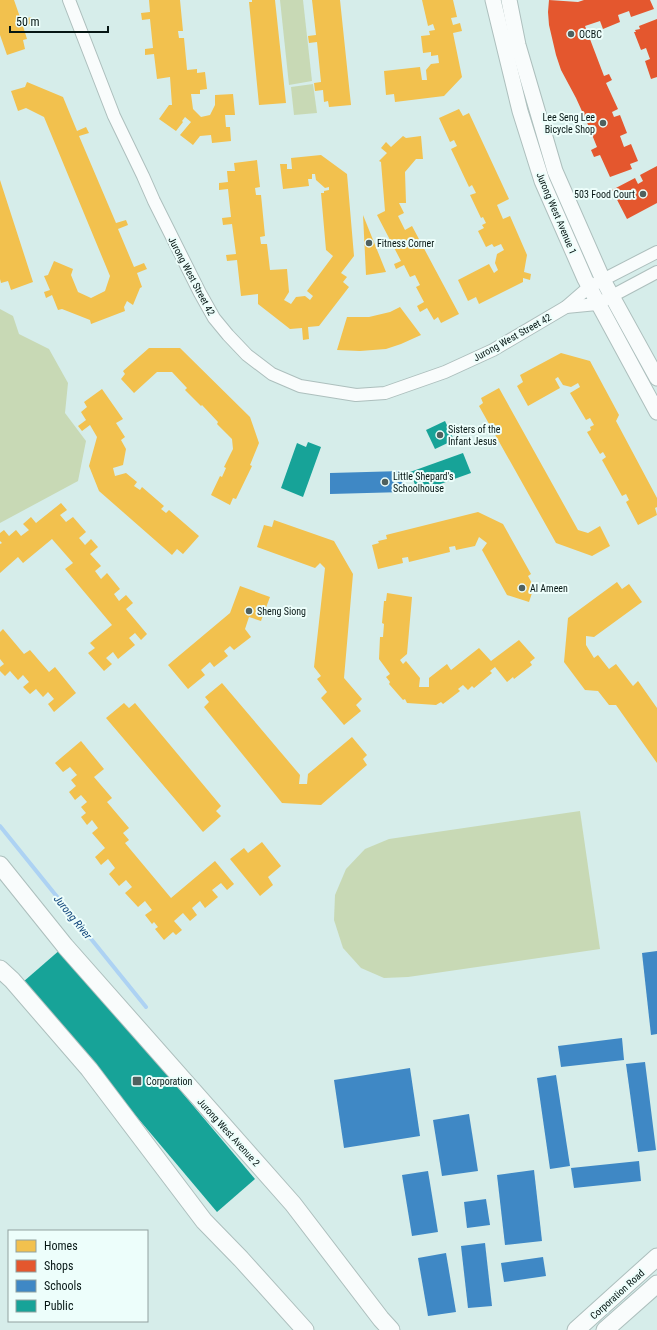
<svg xmlns="http://www.w3.org/2000/svg" width="657" height="1330" font-family="'Roboto Condensed',sans-serif">
	<rect width="100%" height="100%" fill="#d6edea"/>
	<g fill="#c8d9b5">
		<path d="M 280,0 L 303,0 L 312,81 L 289,85 Z"/>
		<path d="M 313,84 L 317,113 L 294,115 L 291,87 Z"/>
		<path d="M 0,309 L 13,316 L 19,334 L 49,349 L 68,383 L 65,413 L 86,441 L 78,481 L 0,523 Z"/>
		<path d="M 580,811 L 600,949 L 408,977 L 384,978 L 361,968 L 343,948 L 334,920 L 335,895 L 346,869 L 365,849 L 389,839 Z"/>
	</g>
	<g fill="#f2c14e">
		<path d="M 0,0 L 14,0 L 21,20 L 31,17 L 33,23 L 23,26 L 27,39 L 23,40 L 25,49 L 7,55 L 0,35 Z"/>
		<path d="M 149,0 L 180,0 L 183,31 L 178,31 L 179,38 L 184,38 L 187,70 L 197,69 L 197,73 L 205,72 L 207,89 L 200,90 L 200,94 L 191,94 L 193,109 L 201,117 L 210,115 L 215,105 L 215,95 L 233,94 L 235,115 L 225,115 L 226,127 L 230,127 L 231,141 L 212,143 L 211,135 L 200,136 L 193,145 L 180,135 L 191,122 L 185,117 L 182,121 L 183,122 L 176,131 L 159,119 L 169,105 L 172,105 L 170,77 L 157,79 L 154,54 L 145,55 L 145,49 L 153,48 L 150,19 L 142,20 L 141,13 L 150,12 Z"/>
		<path d="M 252,0 L 275,0 L 286,103 L 259,105 L 249,2 L 252,2 Z"/>
		<path d="M 312,0 L 340,0 L 351,105 L 329,107 L 328,101 L 324,102 L 323,90 L 315,91 L 314,83 L 321,82 L 317,42 L 309,43 L 308,36 L 316,35 Z"/>
		<path d="M 422,0 L 453,0 L 457,17 L 451,18 L 453,25 L 460,23 L 462,31 L 453,33 L 462,77 L 444,96 L 395,102 L 394,94 L 386,95 L 384,71 L 420,67 L 422,80 L 427,80 L 426,70 L 431,64 L 439,63 L 438,55 L 431,56 L 431,52 L 423,53 L 421,36 L 430,35 L 429,31 L 435,30 L 433,24 L 428,26 Z"/>
		<path d="M 27,82 L 63,97 L 77,131 L 86,127 L 89,133 L 79,136 L 116,223 L 126,220 L 128,225 L 118,229 L 134,267 L 144,263 L 147,269 L 137,273 L 142,287 L 140,288 L 133,305 L 127,301 L 124,307 L 125,311 L 91,324 L 90,320 L 62,309 L 58,310 L 52,295 L 46,298 L 44,292 L 50,290 L 44,276 L 48,275 L 54,261 L 73,269 L 71,275 L 78,292 L 91,298 L 105,291 L 110,276 L 44,117 L 26,108 L 18,111 L 11,91 L 25,87 Z"/>
		<path d="M 459,109 L 463,116 L 469,113 L 509,199 L 497,205 L 503,219 L 510,216 L 527,255 L 524,272 L 531,274 L 530,280 L 523,278 L 523,282 L 479,304 L 476,297 L 468,301 L 458,280 L 489,264 L 494,273 L 498,270 L 495,263 L 497,254 L 504,250 L 501,244 L 494,247 L 492,244 L 486,247 L 478,231 L 484,228 L 482,225 L 486,223 L 483,217 L 481,218 L 470,195 L 476,193 L 472,185 L 469,187 L 451,149 L 457,146 L 454,140 L 450,142 L 439,118 Z"/>
		<path d="M 403,136 L 406,138 L 421,136 L 423,159 L 416,159 L 405,172 L 406,203 L 399,203 L 404,213 L 398,216 L 405,230 L 412,226 L 459,314 L 441,323 L 438,317 L 434,320 L 427,308 L 420,312 L 417,306 L 424,302 L 416,287 L 420,285 L 415,275 L 410,277 L 404,265 L 396,269 L 394,264 L 401,261 L 377,215 L 385,211 L 381,162 L 379,161 L 387,153 L 381,148 L 386,142 L 391,147 Z"/>
		<path d="M 321,155 L 347,174 L 354,256 L 341,273 L 347,277 L 343,282 L 349,287 L 319,326 L 308,327 L 309,339 L 303,340 L 302,328 L 290,329 L 258,304 L 258,294 L 241,296 L 237,260 L 227,261 L 226,255 L 236,254 L 232,224 L 223,225 L 222,218 L 231,217 L 228,189 L 219,190 L 219,183 L 228,182 L 227,171 L 235,171 L 234,163 L 257,160 L 260,187 L 255,188 L 256,195 L 261,195 L 265,236 L 260,237 L 261,244 L 267,244 L 270,270 L 287,269 L 289,292 L 284,300 L 291,304 L 296,297 L 305,296 L 310,300 L 313,296 L 307,291 L 333,256 L 326,250 L 321,193 L 324,193 L 324,191 L 329,190 L 329,187 L 325,188 L 316,180 L 315,174 L 312,174 L 312,179 L 308,179 L 309,186 L 283,189 L 280,164 L 287,164 L 287,169 L 292,169 L 291,158 Z"/>
		<path d="M 0,180 L 33,282 L 11,290 L 8,281 L 1,283 L 0,279 Z"/>
		<path d="M 363,215 L 386,272 L 366,275 Z"/>
		<path d="M 400,307 L 421,335 L 401,344 L 386,349 L 360,351 L 337,350 L 347,317 L 369,317 L 390,312 Z"/>
		<path d="M 149,348 L 180,348 L 250,417 L 259,443 L 250,465 L 252,466 L 236,499 L 233,498 L 230,505 L 211,495 L 220,476 L 222,477 L 226,468 L 224,467 L 233,449 L 232,439 L 217,424 L 218,422 L 202,405 L 201,406 L 185,390 L 187,388 L 172,372 L 157,372 L 134,393 L 121,379 L 125,374 L 123,371 Z"/>
		<path d="M 561,353 L 590,361 L 619,415 L 616,421 L 657,498 L 657,507 L 655,508 L 657,515 L 638,525 L 626,502 L 629,500 L 626,494 L 622,496 L 602,460 L 606,457 L 603,452 L 600,454 L 587,432 L 591,430 L 590,427 L 594,425 L 590,418 L 586,420 L 570,393 L 580,387 L 578,383 L 571,387 L 563,385 L 558,377 L 555,379 L 560,388 L 528,406 L 517,386 L 523,382 L 520,375 Z"/>
		<path d="M 499,388 L 578,530 L 588,533 L 600,526 L 610,546 L 592,556 L 556,543 L 479,406 L 483,403 L 481,398 Z"/>
		<path d="M 102,389 L 123,419 L 116,423 L 125,437 L 121,440 L 126,449 L 123,465 L 113,468 L 115,476 L 126,473 L 137,482 L 134,486 L 140,490 L 142,487 L 164,506 L 161,509 L 166,513 L 169,510 L 199,536 L 183,554 L 177,549 L 172,555 L 99,491 L 89,466 L 97,437 L 90,425 L 82,431 L 78,426 L 86,420 L 81,412 L 87,407 L 84,402 Z"/>
		<path d="M 61,503 L 67,510 L 60,515 L 66,522 L 73,517 L 86,532 L 79,538 L 85,545 L 91,539 L 98,547 L 90,554 L 101,566 L 95,571 L 101,579 L 107,573 L 120,589 L 114,594 L 119,601 L 126,595 L 133,603 L 126,609 L 147,634 L 141,640 L 135,633 L 129,638 L 135,645 L 118,659 L 113,652 L 106,658 L 112,664 L 104,671 L 88,653 L 95,648 L 90,643 L 112,625 L 65,569 L 73,563 L 52,539 L 23,563 L 18,557 L 0,573 L 0,544 L 2,543 L 0,541 L 0,533 L 4,530 L 9,536 L 16,530 L 21,536 L 29,530 L 23,524 L 31,517 L 36,523 Z"/>
		<path d="M 478,512 L 503,524 L 531,574 L 528,576 L 534,587 L 529,602 L 507,595 L 482,550 L 487,543 L 479,537 L 475,546 L 456,550 L 455,546 L 449,547 L 450,552 L 409,562 L 408,557 L 402,558 L 403,563 L 378,569 L 372,545 L 379,543 L 378,541 L 387,539 L 386,535 Z"/>
		<path d="M 274,520 L 334,541 L 353,574 L 344,678 L 362,699 L 356,705 L 361,711 L 344,725 L 321,698 L 327,692 L 317,679 L 321,676 L 314,667 L 325,568 L 320,563 L 315,568 L 257,547 L 264,525 L 272,527 Z"/>
		<path d="M 617,582 L 622,589 L 629,584 L 642,602 L 594,637 L 586,636 L 586,645 L 594,658 L 598,655 L 609,669 L 616,664 L 633,686 L 638,681 L 657,708 L 657,763 L 616,705 L 609,705 L 598,691 L 585,690 L 564,662 L 568,618 Z"/>
		<path d="M 240,586 L 270,597 L 261,621 L 249,617 L 245,629 L 251,637 L 234,650 L 230,646 L 224,651 L 228,656 L 214,667 L 210,662 L 201,670 L 205,675 L 188,689 L 168,665 L 230,613 Z"/>
		<path d="M 387,593 L 412,597 L 407,654 L 400,660 L 403,664 L 406,661 L 420,678 L 419,687 L 429,687 L 429,678 L 447,664 L 451,670 L 479,648 L 491,661 L 519,640 L 535,658 L 530,662 L 532,665 L 514,679 L 513,677 L 507,682 L 495,667 L 490,671 L 492,673 L 474,688 L 472,686 L 468,690 L 463,685 L 458,689 L 460,691 L 443,704 L 441,702 L 436,705 L 407,703 L 405,699 L 403,700 L 389,684 L 390,682 L 386,677 L 390,674 L 379,659 L 380,637 L 383,637 L 384,624 L 382,623 L 384,601 L 386,601 Z"/>
		<path d="M 3,629 L 24,654 L 30,650 L 49,672 L 55,667 L 76,693 L 54,712 L 48,704 L 54,699 L 48,692 L 43,697 L 36,689 L 30,694 L 23,687 L 29,682 L 23,675 L 18,680 L 10,671 L 5,676 L 0,671 L 0,667 L 4,664 L 0,659 L 0,632 Z"/>
		<path d="M 222,683 L 300,775 L 299,784 L 307,784 L 308,774 L 352,737 L 367,755 L 363,759 L 367,765 L 321,805 L 282,803 L 204,707 L 209,702 L 205,697 Z"/>
		<path d="M 124,703 L 129,708 L 135,703 L 221,806 L 216,811 L 221,816 L 203,832 L 106,718 Z"/>
		<path d="M 81,741 L 104,769 L 94,777 L 112,798 L 107,802 L 129,828 L 123,833 L 129,840 L 125,843 L 171,898 L 215,861 L 234,884 L 227,890 L 221,883 L 212,890 L 218,897 L 205,908 L 200,901 L 192,908 L 197,915 L 190,921 L 183,913 L 174,921 L 182,930 L 176,935 L 173,932 L 164,940 L 155,929 L 158,927 L 154,922 L 152,924 L 145,915 L 152,910 L 145,901 L 138,907 L 125,893 L 132,887 L 126,880 L 119,886 L 109,874 L 115,868 L 108,859 L 101,865 L 95,857 L 105,848 L 92,833 L 98,828 L 92,820 L 87,825 L 81,817 L 86,813 L 81,807 L 87,802 L 81,795 L 75,800 L 69,792 L 76,786 L 71,780 L 77,775 L 70,767 L 63,772 L 55,763 Z"/>
		<path d="M 262,842 L 281,866 L 268,877 L 273,885 L 260,896 L 230,859 L 244,848 L 248,853 Z"/>
	</g>
	<g fill="#e4572e">
		<path d="M 549,0 L 578,2 L 584,0 L 650,0 L 654,9 L 631,17 L 629,11 L 618,15 L 620,22 L 603,29 L 600,21 L 585,26 L 604,76 L 609,74 L 612,80 L 606,83 L 618,109 L 612,112 L 614,117 L 620,115 L 627,133 L 620,136 L 624,147 L 631,144 L 638,161 L 630,164 L 632,169 L 610,177 L 600,155 L 594,157 L 591,150 L 597,147 L 586,120 L 576,98 L 561,70 L 556,55 L 549,25 L 548,12 Z"/>
		<path d="M 657,19 L 657,77 L 651,79 L 645,61 L 650,59 L 646,48 L 641,50 L 634,32 L 636,32 L 635,30 L 640,29 L 639,26 Z"/>
		<path d="M 657,166 L 657,203 L 627,219 L 612,190 L 635,178 L 638,184 L 643,181 L 640,175 Z"/>
	</g>
	<g fill="#3f88c5">
		<path d="M 403,471 L 404,492 L 330,494 L 330,473 Z"/>
		<path d="M 657,951 L 657,1034 L 651,1035 L 642,953 Z"/>
		<path d="M 622,1038 L 624,1060 L 561,1067 L 558,1046 Z"/>
		<path d="M 645,1062 L 656,1150 L 638,1152 L 626,1064 Z"/>
		<path d="M 410,1068 L 420,1136 L 344,1148 L 334,1080 Z"/>
		<path d="M 556,1075 L 570,1166 L 550,1169 L 537,1078 Z"/>
		<path d="M 469,1114 L 478,1171 L 442,1176 L 433,1120 Z"/>
		<path d="M 639,1161 L 641,1181 L 574,1188 L 571,1168 Z"/>
		<path d="M 534,1170 L 542,1241 L 505,1245 L 497,1175 Z"/>
		<path d="M 428,1171 L 438,1232 L 412,1236 L 402,1175 Z"/>
		<path d="M 486,1199 L 490,1225 L 467,1228 L 464,1202 Z"/>
		<path d="M 485,1243 L 492,1306 L 468,1308 L 461,1246 Z"/>
		<path d="M 446,1253 L 456,1312 L 428,1316 L 418,1258 Z"/>
		<path d="M 543,1257 L 546,1276 L 504,1282 L 501,1263 Z"/>
	</g>
	<g fill="#17a398">
		<path d="M 445,421 L 454,440 L 435,449 L 426,430 Z"/>
		<path d="M 308,442 L 321,447 L 303,497 L 281,488 L 297,443 L 306,447 Z"/>
		<path d="M 463,453 L 471,473 L 418,492 L 410,472 Z"/>
		<path d="M 61,949 L 255,1179 L 217,1212 L 23,982 Z"/>
	</g>
	<g fill="none" stroke-linecap="round" stroke-linejoin="round">
		<path stroke="#add2f3" stroke-width="4" d="M 0,826 L 146,1007"/>
		<defs>
			<g id="minor">
				<path d="M 69,0 L 114,116 L 143,176 L 154,201 L 200,293 L 214,318 L 228,335 L 247,355 L 272,374 L 300,386 L 356,395 L 385,393 L 445,372 L 493,350 L 566,307 L 589,287 L 657,252"/>
				<path d="M 566,307 L 597,304 L 657,272"/>
			</g>
			<g id="tertiary">
				<path d="M 493,0 L 520,111 L 542,181 L 585,279 L 657,412"/>
				<path d="M 509,0 L 518,45 L 555,171 L 603,280 L 657,378"/>
			</g>
			<g id="secondary">
				<path d="M 0,865 L 65,946 L 293,1204 L 381,1319 L 391,1330"/>
				<path d="M 0,969 L 12,980 L 89,1069 L 204,1221 L 241,1259 L 305,1330"/>
				<path d="M 576,1330 L 657,1257"/>
				<path d="M 605,1330 L 657,1284"/>
			</g>
		</defs>
		<use href="#minor" stroke="#adbfbd" stroke-width="14"/>
		<use href="#tertiary" stroke="#adbfbd" stroke-width="17"/>
		<use href="#secondary" stroke="#adbfbd" stroke-width="19"/>
		<use href="#minor" stroke="#f9fcfc" stroke-width="12"/>
		<use href="#tertiary" stroke="#f9fcfc" stroke-width="15"/>
		<use href="#secondary" stroke="#f9fcfc" stroke-width="17"/>
	</g>
	<g fill="#4f615f" stroke="#edfefb" stroke-width="1.5">
		<circle cx="571" cy="34" r="4"/>
		<circle cx="603" cy="123" r="4"/>
		<circle cx="643" cy="194" r="4"/>
		<circle cx="369" cy="243" r="4"/>
		<circle cx="440" cy="435" r="4"/>
		<circle cx="385" cy="482" r="4"/>
		<circle cx="522" cy="588" r="4"/>
		<circle cx="249" cy="611" r="4"/>
		<rect x="132" y="1076" width="10" height="10" rx="2"/>
	</g>
	<g text-anchor="middle" stroke-width="4" stroke-linejoin="round" paint-order="stroke">
		<g font-size="10" fill="#061614" stroke="#edfefb" text-anchor="start">
			<text x="579" y="38">OCBC</text>
			<text x="595" y="121" text-anchor="end">Lee Seng Lee<tspan x="595" dy="12">Bicycle Shop</tspan></text>
			<text x="635" y="198" text-anchor="end">503 Food Court</text>
			<text x="377" y="247">Fitness Corner</text>
			<text x="448" y="433">Sisters of the<tspan x="448" dy="12">Infant Jesus</tspan></text>
			<text x="393" y="480">Little Shepard's<tspan x="393" dy="12">Schoolhouse</tspan></text>
			<text x="530" y="592">Al Ameen</text>
			<text x="257" y="615">Sheng Siong</text>
			<text x="146" y="1085">Corporation</text>
		</g>
		<g font-size="10" fill="#061614" stroke="#edfefb">
			<text transform="translate(557 213) rotate(67)" y="4">Jurong West Avenue 1</text>
			<text transform="translate(192 276) rotate(62)" y="4">Jurong West Street 42</text>
			<text transform="translate(512 337) rotate(-29)" y="4">Jurong West Street 42</text>
			<text transform="translate(229 1132) rotate(48)" y="4">Jurong West Avenue 2</text>
			<text transform="translate(617 1294) rotate(-42)" y="4">Corporation Road</text>
		</g>
		<g font-size="11" font-style="italic" fill="#0e447a" stroke="#edfefb">
			<text transform="translate(73 917) rotate(51)" y="4">Jurong River</text>
		</g>
	</g>
	<rect x="8" y="1230" width="140" height="92" fill="#edfefb" stroke="#91a19f"/>
	<rect x="16" y="1240" width="20" height="12" fill="#f2c14e" stroke="#91a19f"/>
	<text x="44" y="1250" font-size="12" fill="#061614">Homes</text>
	<rect x="16" y="1260" width="20" height="12" fill="#e4572e" stroke="#91a19f"/>
	<text x="44" y="1270" font-size="12" fill="#061614">Shops</text>
	<rect x="16" y="1280" width="20" height="12" fill="#3f88c5" stroke="#91a19f"/>
	<text x="44" y="1290" font-size="12" fill="#061614">Schools</text>
	<rect x="16" y="1300" width="20" height="12" fill="#17a398" stroke="#91a19f"/>
	<text x="44" y="1310" font-size="12" fill="#061614">Public</text>
	<path d="M10 26v6h98v-6" fill="none" stroke="#061614" stroke-width="2"/>
	<text x="16" y="26" font-size="12" fill="#061614" stroke="#edfefb" stroke-width="3" paint-order="stroke">50 m</text>
</svg>
